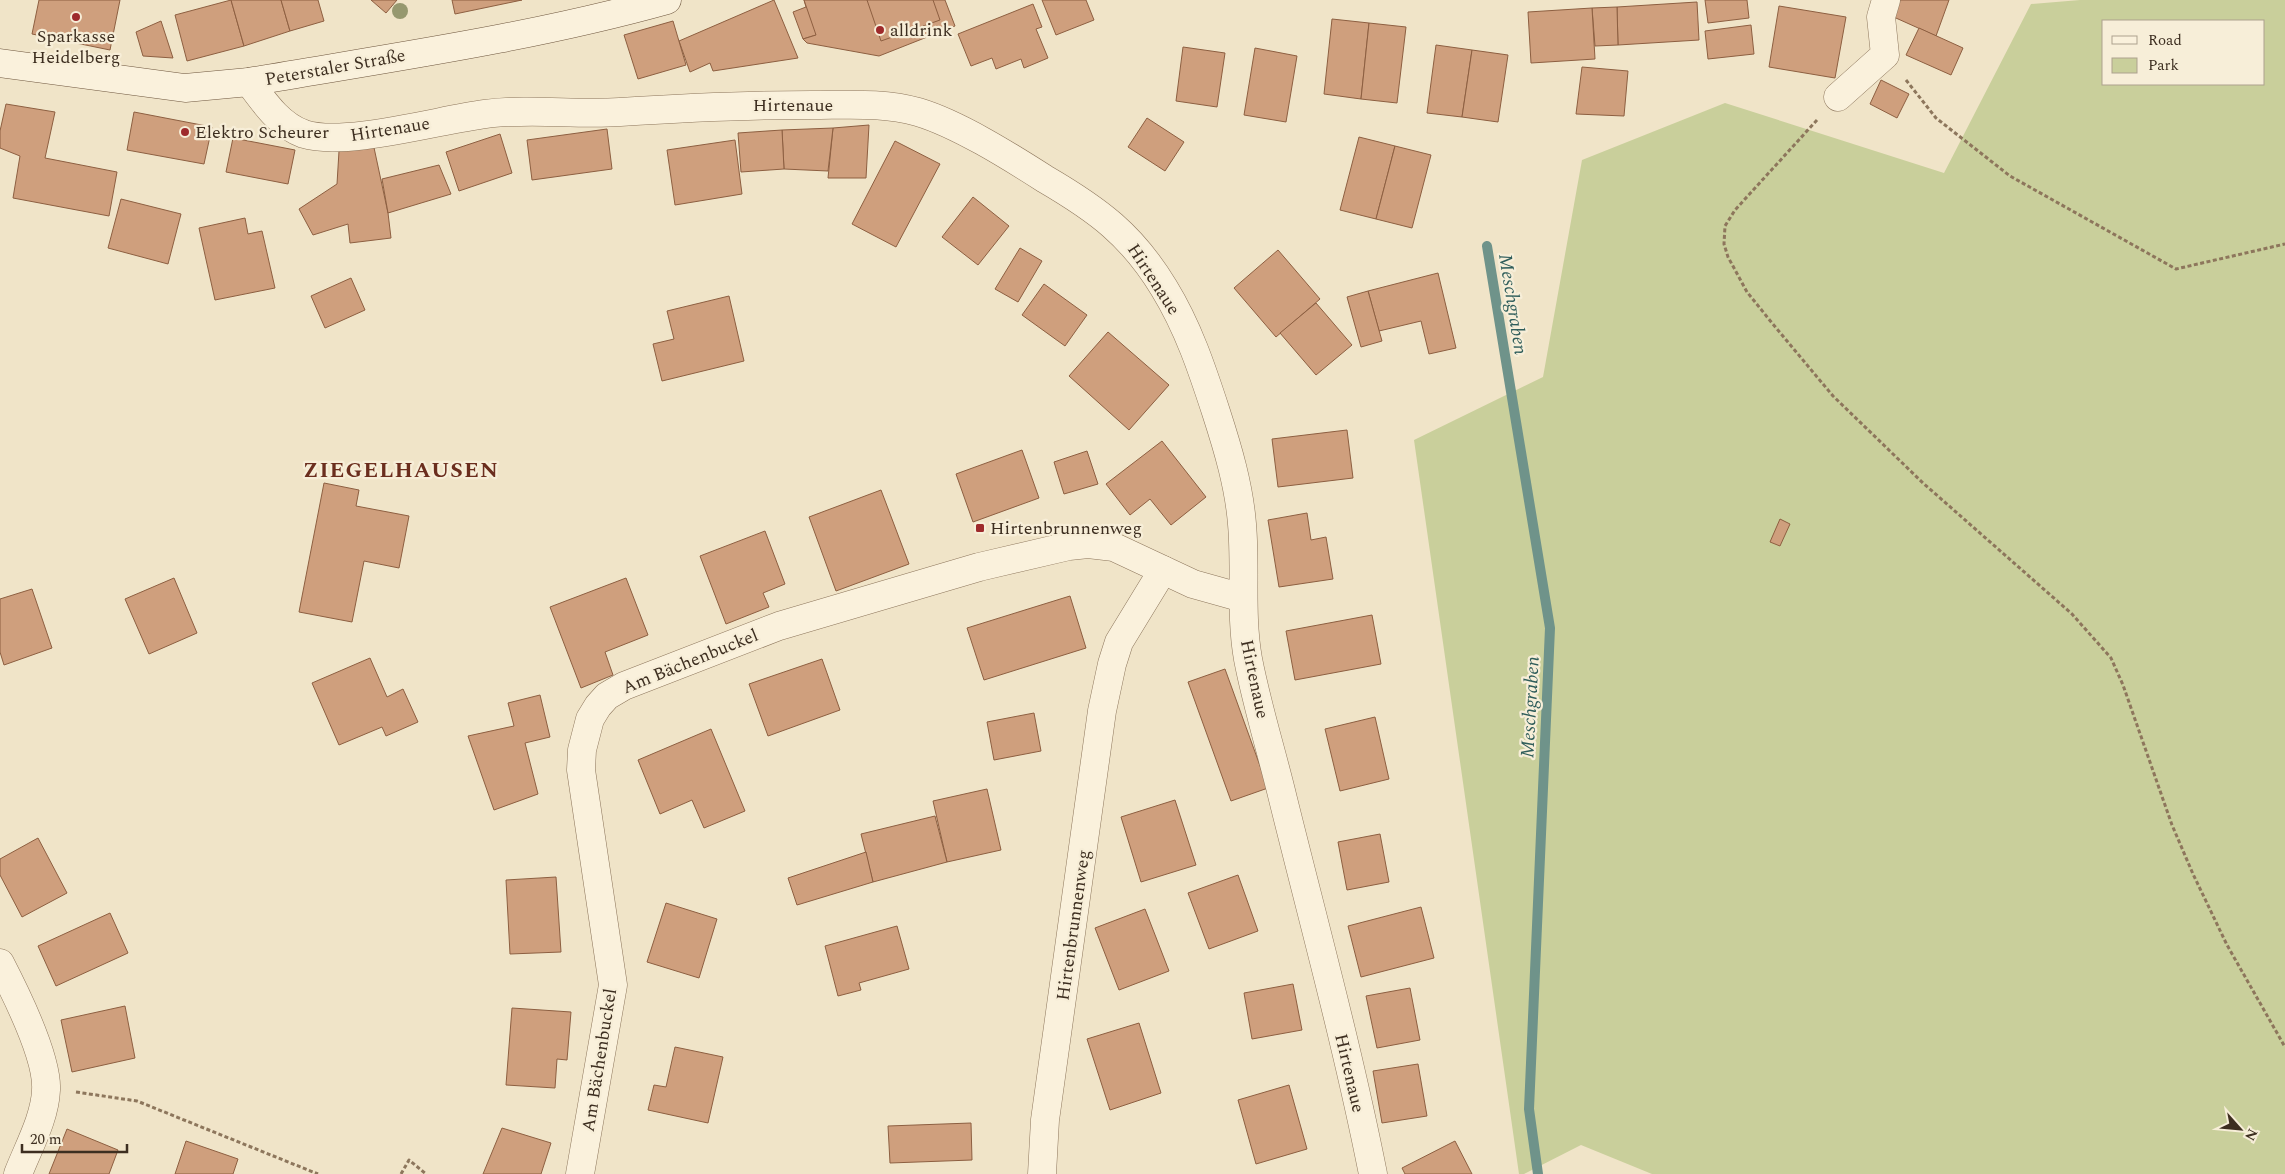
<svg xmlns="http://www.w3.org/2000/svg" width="2285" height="1174" font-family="Spectral,serif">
	<rect width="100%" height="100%" fill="#f0e4c8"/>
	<path fill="#c9cf9b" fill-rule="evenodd" d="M 2080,0 L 2285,0 L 2285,1174 L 1652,1174 L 1581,1145 L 1524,1174 L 1519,1174 L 1414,440 L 1543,377 L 1582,160 L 1725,103 L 1944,173 L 2031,4 ZM 2104,21 L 2264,21 L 2264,84 L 2104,84 Z"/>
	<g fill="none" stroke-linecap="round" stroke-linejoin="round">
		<path stroke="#6f938a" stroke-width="10" d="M 1487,246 L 1550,628 L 1529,1109 L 1538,1174"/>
	</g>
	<g fill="#cf9f7d" stroke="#8d5f41">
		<path d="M 39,0 L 120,0 L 110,50 L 32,34 Z"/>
		<path d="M 231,0 L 244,46 L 187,61 L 175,15 Z"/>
		<path d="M 231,0 L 281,0 L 290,31 L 244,46 Z"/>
		<path d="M 281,0 L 318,0 L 324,21 L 290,31 Z"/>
		<path d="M 371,0 L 397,0 L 386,13 Z"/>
		<path d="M 452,0 L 522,0 L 455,14 Z"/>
		<path d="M 774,0 L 798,58 L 713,71 L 710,63 L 690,72 L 679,41 Z"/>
		<path d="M 804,0 L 850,0 L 860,29 L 826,42 L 816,35 L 803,39 L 793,12 L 806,7 Z"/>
		<path d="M 804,0 L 945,0 L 955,26 L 879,56 L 807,43 L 803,39 L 816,35 Z"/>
		<path d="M 867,0 L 933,0 L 940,20 L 881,41 Z"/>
		<path d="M 1042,0 L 1086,0 L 1094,20 L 1056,35 Z"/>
		<path d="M 1705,0 L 1747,0 L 1749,18 L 1708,23 Z"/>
		<path d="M 1896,0 L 1949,0 L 1936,36 L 1887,14 Z"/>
		<path d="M 1697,2 L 1699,40 L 1618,45 L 1617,7 Z"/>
		<path d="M 1033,4 L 1042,27 L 1036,29 L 1048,58 L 1024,68 L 1021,59 L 996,69 L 992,58 L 971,66 L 958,34 Z"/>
		<path d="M 1779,6 L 1846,17 L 1835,78 L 1769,67 Z"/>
		<path d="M 1617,7 L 1618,45 L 1595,46 L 1592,8 Z"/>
		<path d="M 1592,8 L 1595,59 L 1531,63 L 1528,12 Z"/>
		<path d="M 1332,19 L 1369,23 L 1361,99 L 1324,94 Z"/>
		<path d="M 161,21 L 173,58 L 143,56 L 136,32 Z"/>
		<path d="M 673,21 L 686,65 L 638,79 L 624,35 Z"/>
		<path d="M 1369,23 L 1406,27 L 1397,103 L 1361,99 Z"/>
		<path d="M 1751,25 L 1754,54 L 1708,59 L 1705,31 Z"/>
		<path d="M 1919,28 L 1963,48 L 1951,75 L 1906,55 Z"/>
		<path d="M 1436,45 L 1472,50 L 1462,117 L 1427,113 Z"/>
		<path d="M 1183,47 L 1225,53 L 1217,107 L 1176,101 Z"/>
		<path d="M 1255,48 L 1297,56 L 1286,122 L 1244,115 Z"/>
		<path d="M 1472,50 L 1508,55 L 1498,122 L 1462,117 Z"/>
		<path d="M 1582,67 L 1628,71 L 1624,116 L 1576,114 Z"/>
		<path d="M 1881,80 L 1909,94 L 1897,118 L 1870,104 Z"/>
		<path d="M 6,104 L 55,112 L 45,158 L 117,172 L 109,216 L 13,198 L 20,156 L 0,148 L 0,131 Z"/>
		<path d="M 134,112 L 212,127 L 204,164 L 127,150 Z"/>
		<path d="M 1147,118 L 1184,142 L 1165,171 L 1128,147 Z"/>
		<path d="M 869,125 L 866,178 L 828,178 L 833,128 Z"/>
		<path d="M 833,128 L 828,171 L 784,169 L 782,130 Z"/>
		<path d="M 607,129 L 612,169 L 532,180 L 527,140 Z"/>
		<path d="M 782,130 L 784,169 L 741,172 L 738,133 Z"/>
		<path d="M 500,134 L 512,173 L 459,191 L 446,152 Z"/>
		<path d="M 1359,137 L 1395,146 L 1376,219 L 1340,210 Z"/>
		<path d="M 233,138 L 295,150 L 288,184 L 226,172 Z"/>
		<path d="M 735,140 L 742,194 L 675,205 L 667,150 Z"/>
		<path d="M 895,141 L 940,164 L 896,247 L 852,224 Z"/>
		<path d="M 373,143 L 388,213 L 391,238 L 350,243 L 348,224 L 313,235 L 299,209 L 337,184 L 339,151 Z"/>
		<path d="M 1395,146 L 1431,155 L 1412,228 L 1376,219 Z"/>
		<path d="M 439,165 L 451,194 L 388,213 L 382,179 Z"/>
		<path d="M 973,197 L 1009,226 L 978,265 L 942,237 Z"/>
		<path d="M 121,199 L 181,214 L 168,264 L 108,248 Z"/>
		<path d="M 245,218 L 248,234 L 262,231 L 275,288 L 215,300 L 199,228 Z"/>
		<path d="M 1020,248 L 1042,261 L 1018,302 L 995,289 Z"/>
		<path d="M 1278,250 L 1320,299 L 1276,337 L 1234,288 Z"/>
		<path d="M 1438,273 L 1456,348 L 1429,354 L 1421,321 L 1379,331 L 1368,291 Z"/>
		<path d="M 351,278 L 365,310 L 325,328 L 311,296 Z"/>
		<path d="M 1044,284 L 1087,315 L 1065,346 L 1022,315 Z"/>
		<path d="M 1368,291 L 1382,341 L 1361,347 L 1347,297 Z"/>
		<path d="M 729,296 L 744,361 L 662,381 L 653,344 L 674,339 L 667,311 Z"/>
		<path d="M 1316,303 L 1352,345 L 1316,375 L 1280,333 Z"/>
		<path d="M 1108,332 L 1169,385 L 1129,430 L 1069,376 Z"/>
		<path d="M 1347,430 L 1353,478 L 1278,487 L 1272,439 Z"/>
		<path d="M 1162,441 L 1206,497 L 1171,525 L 1150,499 L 1130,515 L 1106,484 Z"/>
		<path d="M 1022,450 L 1039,498 L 973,522 L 956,474 Z"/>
		<path d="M 1087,451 L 1098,484 L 1064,494 L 1054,462 Z"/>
		<path d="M 324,483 L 359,490 L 356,506 L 409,516 L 399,568 L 364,561 L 352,622 L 299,612 Z"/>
		<path d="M 881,490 L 909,564 L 836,591 L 809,517 Z"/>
		<path d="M 1307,513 L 1311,540 L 1326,537 L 1333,579 L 1279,587 L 1268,520 Z"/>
		<path d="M 1780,519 L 1790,524 L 1780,546 L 1770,542 Z"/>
		<path d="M 765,531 L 785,584 L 763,593 L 769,607 L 726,624 L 700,556 Z"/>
		<path d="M 174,578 L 197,633 L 149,654 L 125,599 Z"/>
		<path d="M 626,578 L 648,635 L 605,652 L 613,675 L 581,688 L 550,607 Z"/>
		<path d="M 32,589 L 52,648 L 4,665 L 0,652 L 0,599 Z"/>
		<path d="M 1070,596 L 1086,648 L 984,680 L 967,628 Z"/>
		<path d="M 1372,615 L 1381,664 L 1295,680 L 1286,631 Z"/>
		<path d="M 370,658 L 387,697 L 403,689 L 418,722 L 386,736 L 382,727 L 339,745 L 312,683 Z"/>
		<path d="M 822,659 L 840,710 L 768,736 L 749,684 Z"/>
		<path d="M 1225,669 L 1268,788 L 1231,801 L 1188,682 Z"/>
		<path d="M 540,695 L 550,737 L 525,743 L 538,794 L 494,810 L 468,736 L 514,726 L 508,703 Z"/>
		<path d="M 1034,713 L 1041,751 L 994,760 L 987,722 Z"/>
		<path d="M 1375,717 L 1389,779 L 1340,791 L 1325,729 Z"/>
		<path d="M 711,729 L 745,811 L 704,828 L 692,800 L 660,814 L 638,760 Z"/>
		<path d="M 987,789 L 1001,850 L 947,862 L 933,801 Z"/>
		<path d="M 1175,800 L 1196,865 L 1141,882 L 1121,817 Z"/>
		<path d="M 935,816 L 947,862 L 873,882 L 861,834 Z"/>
		<path d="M 1380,834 L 1389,882 L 1347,890 L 1338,842 Z"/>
		<path d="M 38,838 L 67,893 L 22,917 L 0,875 L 0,859 Z"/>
		<path d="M 866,852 L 873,882 L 797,905 L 788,878 Z"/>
		<path d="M 1238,875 L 1258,931 L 1209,949 L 1188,893 Z"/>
		<path d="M 556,877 L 561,952 L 510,954 L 506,880 Z"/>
		<path d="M 666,903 L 717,919 L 699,978 L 647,962 Z"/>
		<path d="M 1421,907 L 1434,958 L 1361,977 L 1348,926 Z"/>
		<path d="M 1145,909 L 1169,971 L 1119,990 L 1095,928 Z"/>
		<path d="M 110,913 L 128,953 L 56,986 L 38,946 Z"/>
		<path d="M 897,926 L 909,969 L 859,983 L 861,990 L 838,996 L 825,946 Z"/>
		<path d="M 1293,984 L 1302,1030 L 1252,1039 L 1244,993 Z"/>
		<path d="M 1410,988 L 1420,1040 L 1377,1048 L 1366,996 Z"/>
		<path d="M 125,1006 L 135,1058 L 72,1072 L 61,1020 Z"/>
		<path d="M 512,1008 L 571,1012 L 567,1060 L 557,1059 L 555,1088 L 506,1085 Z"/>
		<path d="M 1139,1023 L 1161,1093 L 1110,1110 L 1087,1039 Z"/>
		<path d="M 675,1047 L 723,1057 L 708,1123 L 648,1110 L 654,1085 L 666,1087 Z"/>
		<path d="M 1418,1064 L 1427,1116 L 1382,1123 L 1373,1071 Z"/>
		<path d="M 1289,1085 L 1307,1149 L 1256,1164 L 1238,1100 Z"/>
		<path d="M 971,1123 L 972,1160 L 890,1163 L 888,1126 Z"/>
		<path d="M 502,1128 L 551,1143 L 541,1174 L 483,1174 Z"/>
		<path d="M 67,1129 L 118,1150 L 109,1174 L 49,1174 Z"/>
		<path d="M 186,1141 L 238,1159 L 233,1174 L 175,1174 Z"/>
		<path d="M 1455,1141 L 1472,1174 L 1405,1174 L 1402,1168 Z"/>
	</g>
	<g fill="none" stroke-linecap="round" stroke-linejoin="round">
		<defs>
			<g id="minor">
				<path d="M 249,82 C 264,102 279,125 304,134 C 345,147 439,120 485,114 C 530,108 575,115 620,112 C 684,108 748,105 812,105 C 847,105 884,102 918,112 C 958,124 1009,156 1045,179 C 1098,210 1132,235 1164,288 C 1188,327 1202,369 1216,412 C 1228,449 1239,486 1242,524 C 1246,569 1240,614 1248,659 C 1257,706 1272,753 1283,799 C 1314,924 1348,1048 1373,1174"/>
				<path d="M 1838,97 L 1885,55 L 1881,17 L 1886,0"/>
				<path d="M 0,963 C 15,992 48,1058 46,1090 C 45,1118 28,1148 18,1174"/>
				<path d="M 580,1174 L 613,985 L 581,770 L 582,750 L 590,719 L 598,706 L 607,696 L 624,686 L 779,626 L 979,567 L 1069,546 L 1088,544 L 1114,547 L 1193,584 L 1243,598"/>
				<path d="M 1042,1174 L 1045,1120 L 1102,711 L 1112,664 L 1119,642 L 1163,570"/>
			</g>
			<path id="secondary" d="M 0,63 L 185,88 L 249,82 C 388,58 531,38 667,0"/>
		</defs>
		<use href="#minor" stroke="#8d765c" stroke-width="29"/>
		<use href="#secondary" stroke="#6f573f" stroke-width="29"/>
		<g stroke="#8d765c" stroke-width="3" stroke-dasharray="4 2.5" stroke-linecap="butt">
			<path d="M 1906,80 L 1936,118 L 2010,176 L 2176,269 L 2285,244"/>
			<path d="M 1817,120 L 1735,210 L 1725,226 L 1724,244 L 1728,257 L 1747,292 L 1772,323 L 1833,396 L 1923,483 L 2072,614 L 2111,658 L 2123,685 L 2172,825 L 2193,874 L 2227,945 L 2285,1047"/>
			<path d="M 76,1092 L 137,1101 L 318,1174"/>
			<path d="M 401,1174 L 409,1160 L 426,1174"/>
		</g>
		<use href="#minor" stroke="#faf1dc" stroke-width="28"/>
		<use href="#secondary" stroke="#faf1dc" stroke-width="28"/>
	</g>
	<circle fill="#96986f" cx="400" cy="11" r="8"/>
	<g fill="#9e2a2b" stroke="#f7eed8" stroke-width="2">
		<circle cx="76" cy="17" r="5"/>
		<circle cx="880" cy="30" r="5"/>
		<circle cx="185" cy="132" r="5"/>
		<rect x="975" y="523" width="10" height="10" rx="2.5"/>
	</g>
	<g text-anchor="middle" stroke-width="4.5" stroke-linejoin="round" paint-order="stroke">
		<g font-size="18" fill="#3d2e20" stroke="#f7eed8" text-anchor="start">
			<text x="890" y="36">alldrink</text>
			<text x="76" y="42" text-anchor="middle">Sparkasse<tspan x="76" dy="21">Heidelberg</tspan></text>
			<text x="195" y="138">Elektro Scheurer</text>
			<text x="990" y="534">Hirtenbrunnenweg</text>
		</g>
		<g font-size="18" fill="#3d2e20" stroke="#f7eed8">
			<text transform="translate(335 67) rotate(-10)" y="6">Peterstaler Straße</text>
			<text x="793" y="111">Hirtenaue</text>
			<text transform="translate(390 129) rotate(-9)" y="6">Hirtenaue</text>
			<text transform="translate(1154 279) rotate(57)" y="6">Hirtenaue</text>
			<text transform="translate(690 661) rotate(-22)" y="6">Am Bächenbuckel</text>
			<text transform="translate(1255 679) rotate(78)" y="6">Hirtenaue</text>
			<text transform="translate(1073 925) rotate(-82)" y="6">Hirtenbrunnenweg</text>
			<text transform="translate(599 1060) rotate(-81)" y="6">Am Bächenbuckel</text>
			<text transform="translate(1350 1073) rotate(77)" y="6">Hirtenaue</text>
		</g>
		<g font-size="19" font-style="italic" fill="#2f5d5a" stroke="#f7eed8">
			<text transform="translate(1514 304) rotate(81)" y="7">Meschgraben</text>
			<text transform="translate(1529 707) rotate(-87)" y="7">Meschgraben</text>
		</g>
		<g font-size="22" font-weight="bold" letter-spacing="1" fill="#6b2e1e" stroke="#f7eed8">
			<text x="401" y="477">ZIEGELHAUSEN</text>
		</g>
	</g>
	<rect x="2102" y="20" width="162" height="65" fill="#f7eed8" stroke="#ada18e"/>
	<rect x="2112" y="36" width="25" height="8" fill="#faf1dc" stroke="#ada18e"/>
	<text x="2148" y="45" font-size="15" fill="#3d2e20">Road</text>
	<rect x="2112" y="58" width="25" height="15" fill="#c9cf9b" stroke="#ada18e"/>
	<text x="2148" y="70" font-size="15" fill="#3d2e20">Park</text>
	<g transform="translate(2240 1129) rotate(117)" stroke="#f7eed8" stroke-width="4" paint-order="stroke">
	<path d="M0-4L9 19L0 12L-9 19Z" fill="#3d2e20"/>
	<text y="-8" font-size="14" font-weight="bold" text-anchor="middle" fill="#3d2e20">N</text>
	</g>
	<path d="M22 1144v8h105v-8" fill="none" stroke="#3d2e20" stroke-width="2.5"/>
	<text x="30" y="1144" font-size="15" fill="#3d2e20" stroke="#f7eed8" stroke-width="4" paint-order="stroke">20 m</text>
</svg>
